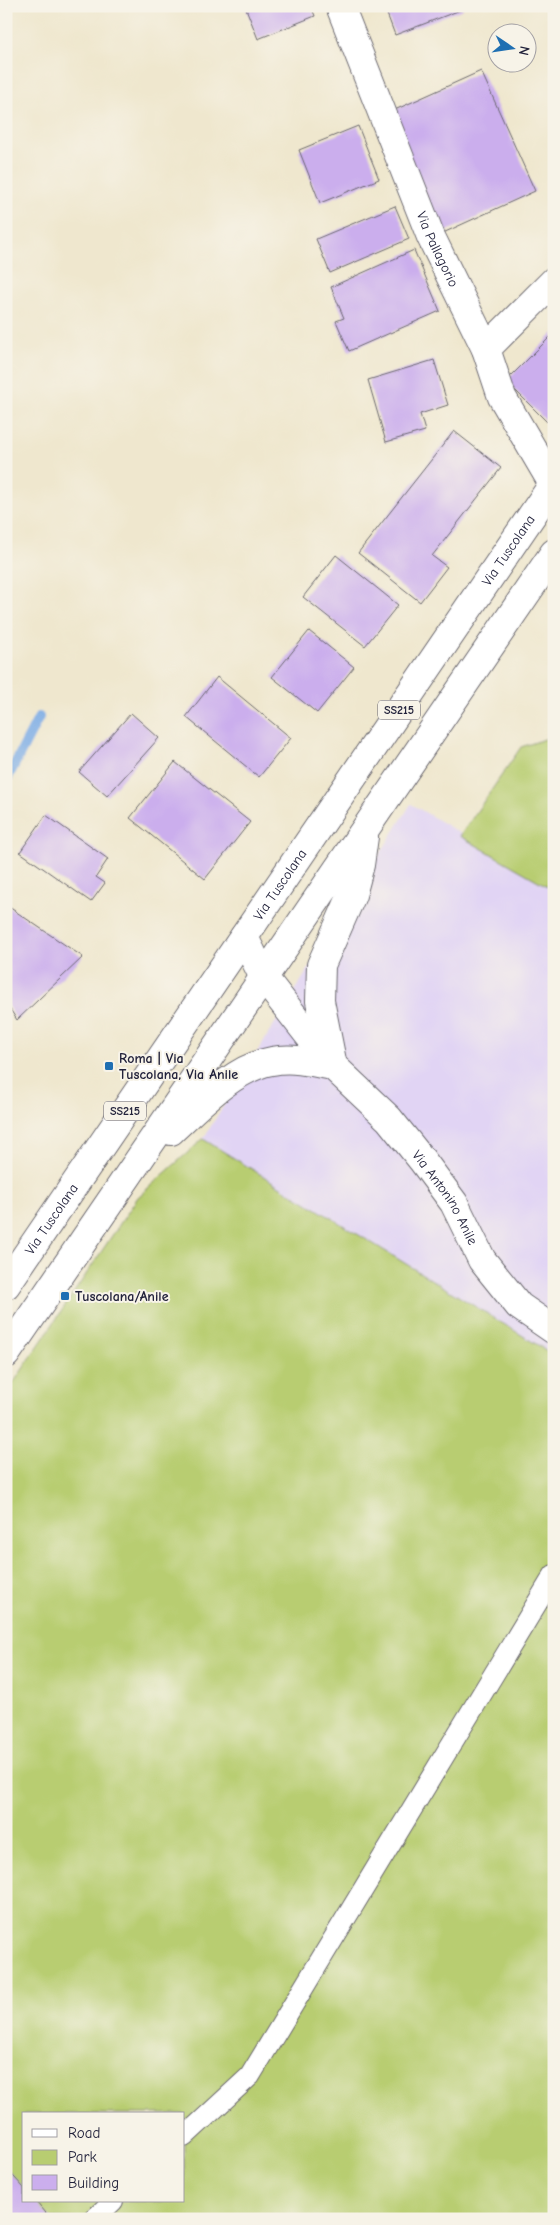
<svg xmlns="http://www.w3.org/2000/svg" width="560" height="2225" font-family="'Comic Neue',sans-serif">
	<rect width="100%" height="100%" fill="#f7f3e8"/>
	<filter id="ink" filterUnits="userSpaceOnUse"><feTurbulence type="fractalNoise" baseFrequency=".02" numOctaves="2"/><feDisplacementMap in="SourceGraphic" scale="10" xChannelSelector="R" yChannelSelector="G"/><feConvolveMatrix kernelMatrix="1 2 1 2 8 2 1 2 1" color-interpolation-filters="sRGB"/></filter>
	<filter id="wash" filterUnits="userSpaceOnUse"><feTurbulence type="fractalNoise" baseFrequency=".0096" numOctaves="4" result="noise"/><feDisplacementMap in="SourceGraphic" scale="20" xChannelSelector="R" yChannelSelector="G"/><feGaussianBlur stdDeviation="1.12" result="paint"/><feColorMatrix in="noise" values="0 0 0 0 0 0 0 0 0 0 0 0 0 0 0 0 0 1.4 0 .05"/><feComposite in="paint" operator="in"/></filter>
	<g filter="url(#wash)">
		<rect width="100%" height="100%" fill="#efe7ce"/>
		<path fill="#e1d4f4" d="M 411,804 L 554,889 L 554,1356 L 203,1139 Z"/>
		<g fill="#b8cd71" stroke="#6d7856" fill-rule="evenodd">
			<path d="M 554,736 L 554,890 L 460,836 L 521,747 Z"/>
			<path d="M 203,1139 L 554,1355 L 554,2219 L 6,2219 L 6,1394 L 138,1197 ZM 24,2114 L 184,2114 L 184,2201 L 24,2201 Z"/>
		</g>
		<g fill="none" stroke-linecap="round" stroke-linejoin="round">
			<path stroke="#7aabe5" stroke-width="10" d="M 6,781 L 39,717"/>
		</g>
		<g id="blocks">
			<g fill="#cbaeed">
				<path d="M 245,6 L 311,6 L 315,16 L 258,39 Z"/>
				<path d="M 384,6 L 462,6 L 463,9 L 395,35 Z"/>
				<path d="M 481,71 L 535,191 L 443,233 L 388,113 Z"/>
				<path d="M 358,126 L 379,179 L 320,203 L 299,150 Z"/>
				<path d="M 395,206 L 409,239 L 330,273 L 316,239 Z"/>
				<path d="M 414,250 L 440,311 L 349,351 L 336,321 L 344,318 L 331,287 Z"/>
				<path d="M 554,333 L 554,416 L 547,422 L 506,381 Z"/>
				<path d="M 434,360 L 448,405 L 420,414 L 425,431 L 386,442 L 368,380 Z"/>
				<path d="M 454,431 L 501,468 L 432,556 L 447,567 L 420,602 L 358,553 Z"/>
				<path d="M 336,555 L 398,605 L 365,646 L 303,597 Z"/>
				<path d="M 309,631 L 354,667 L 317,713 L 272,677 Z"/>
				<path d="M 217,677 L 291,738 L 259,777 L 186,717 Z"/>
				<path d="M 131,713 L 159,738 L 107,796 L 79,772 Z"/>
				<path d="M 175,762 L 250,822 L 205,879 L 130,818 Z"/>
				<path d="M 46,815 L 108,859 L 96,877 L 105,883 L 91,902 L 20,852 Z"/>
				<path d="M 6,905 L 83,957 L 17,1020 L 6,1003 Z"/>
				<path d="M 6,2168 L 24,2188 L 24,2201 L 36,2201 L 51,2219 L 6,2219 Z"/>
			</g>
		</g>
	</g>
	<g filter="url(#ink)">
		<use href="#blocks" fill-opacity="0" stroke="#6a676e" stroke-width="1"/>
		<g fill="none" stroke-linecap="round" stroke-linejoin="round">
			<defs>
				<g id="lane">
					<path d="M 184,2137 L 250,2076 L 554,1575"/>
					<path d="M 94,2219 L 113,2201"/>
				</g>
				<g id="street">
					<path id="s1" d="M 340,6 L 431,237 L 486,349 L 502,397 L 553,484"/>
					<path d="M 486,349 L 554,281"/>
					<path id="s2" d="M 333,1066 L 389,1119 L 422,1160 L 454,1203 L 482,1260 L 519,1306 L 554,1330"/>
				</g>
				<g id="primary">
					<path d="M 244,937 L 264,978 L 329,1061"/>
					<path d="M 333,1066 L 320,1001 L 321,965 L 352,895 L 360,865 L 364,837"/>
					<path d="M 171,1131 C 198,1106 235,1067 272,1061 C 292,1057 313,1062 333,1066"/>
					<path id="s3" d="M 6,1285 L 554,483"/>
					<path d="M 6,1354 L 554,553"/>
				</g>
			</defs>
			<use href="#lane" stroke="#6a676e" stroke-width="22"/>
			<use href="#street" stroke="#6a676e" stroke-width="30"/>
			<use href="#primary" stroke="#6a676e" stroke-width="30"/>
			<use href="#lane" stroke="#fff" stroke-width="20"/>
			<use href="#street" stroke="#fff" stroke-width="28"/>
			<use href="#primary" stroke="#fff" stroke-width="28"/>
		</g>
	</g>
	<g fill="#1f6fb2" stroke="#f7f3e8" stroke-width="2">
		<rect x="104" y="1061" width="10" height="10" rx="2.5"/>
		<rect x="60" y="1291" width="10" height="10" rx="2.5"/>
	</g>
	<g text-anchor="middle" stroke-width="4" stroke-linejoin="round" paint-order="stroke">
		<g fill="#f7f3e8" stroke="#62616f" stroke-width="1">
			<rect x="378" y="700.5" width="42" height="19" rx="4"/>
			<rect x="104" y="1101.5" width="42" height="19" rx="4"/>
		</g>
		<g font-size="12" font-weight="bold" fill="#22223b">
			<text x="399" y="714">SS215</text>
			<text x="125" y="1115">SS215</text>
		</g>
		<g font-size="14" fill="#22223b" stroke="#f7f3e8">
			<text dy="5" stroke="none"><textPath href="#s1" startOffset="262">Via Pallagorio</textPath></text>
			<text dy="5" stroke="none"><textPath href="#s3" startOffset="890">Via Tuscolana</textPath></text>
			<text dy="5" stroke="none"><textPath href="#s3" startOffset="485">Via Tuscolana</textPath></text>
			<text dy="5" stroke="none"><textPath href="#s2" startOffset="174">Via Antonino Anile</textPath></text>
			<text dy="5" stroke="none"><textPath href="#s3" startOffset="80">Via Tuscolana</textPath></text>
		</g>
		<g font-size="14" font-weight="bold" fill="#22223b" stroke="#f7f3e8" text-anchor="start">
			<text x="119" y="1063">Roma | Via<tspan x="119" dy="16">Tuscolana, Via Anile</tspan></text>
			<text x="75" y="1301">Tuscolana/Anile</text>
		</g>
	</g>
	<rect width="560" height="2225" fill="none" stroke="#f7f3e8" stroke-width="25"/>
	<rect x="22" y="2112" width="162" height="90" fill="#f7f3e8" stroke="#a29fa3"/>
	<rect x="32" y="2129" width="25" height="8" fill="#ffffff" stroke="#a29fa3"/>
	<text x="68" y="2138" font-size="15" fill="#22223b">Road</text>
	<rect x="32" y="2150" width="25" height="15" fill="#b8cd71" stroke="#a29fa3"/>
	<text x="68" y="2162" font-size="15" fill="#22223b">Park</text>
	<rect x="32" y="2175" width="25" height="15" fill="#cbaeed" stroke="#a29fa3"/>
	<text x="68" y="2188" font-size="15" fill="#22223b">Building</text>
	<g transform="translate(512 48) rotate(103)"><circle r="24" fill="#f7f3e8" stroke="#a29fa3"/>
	<path d="M0-4L9 19L0 12L-9 19Z" fill="#1f6fb2"/>
	<text y="-8" font-size="14" font-weight="bold" text-anchor="middle" fill="#22223b">N</text>
	</g>
</svg>
